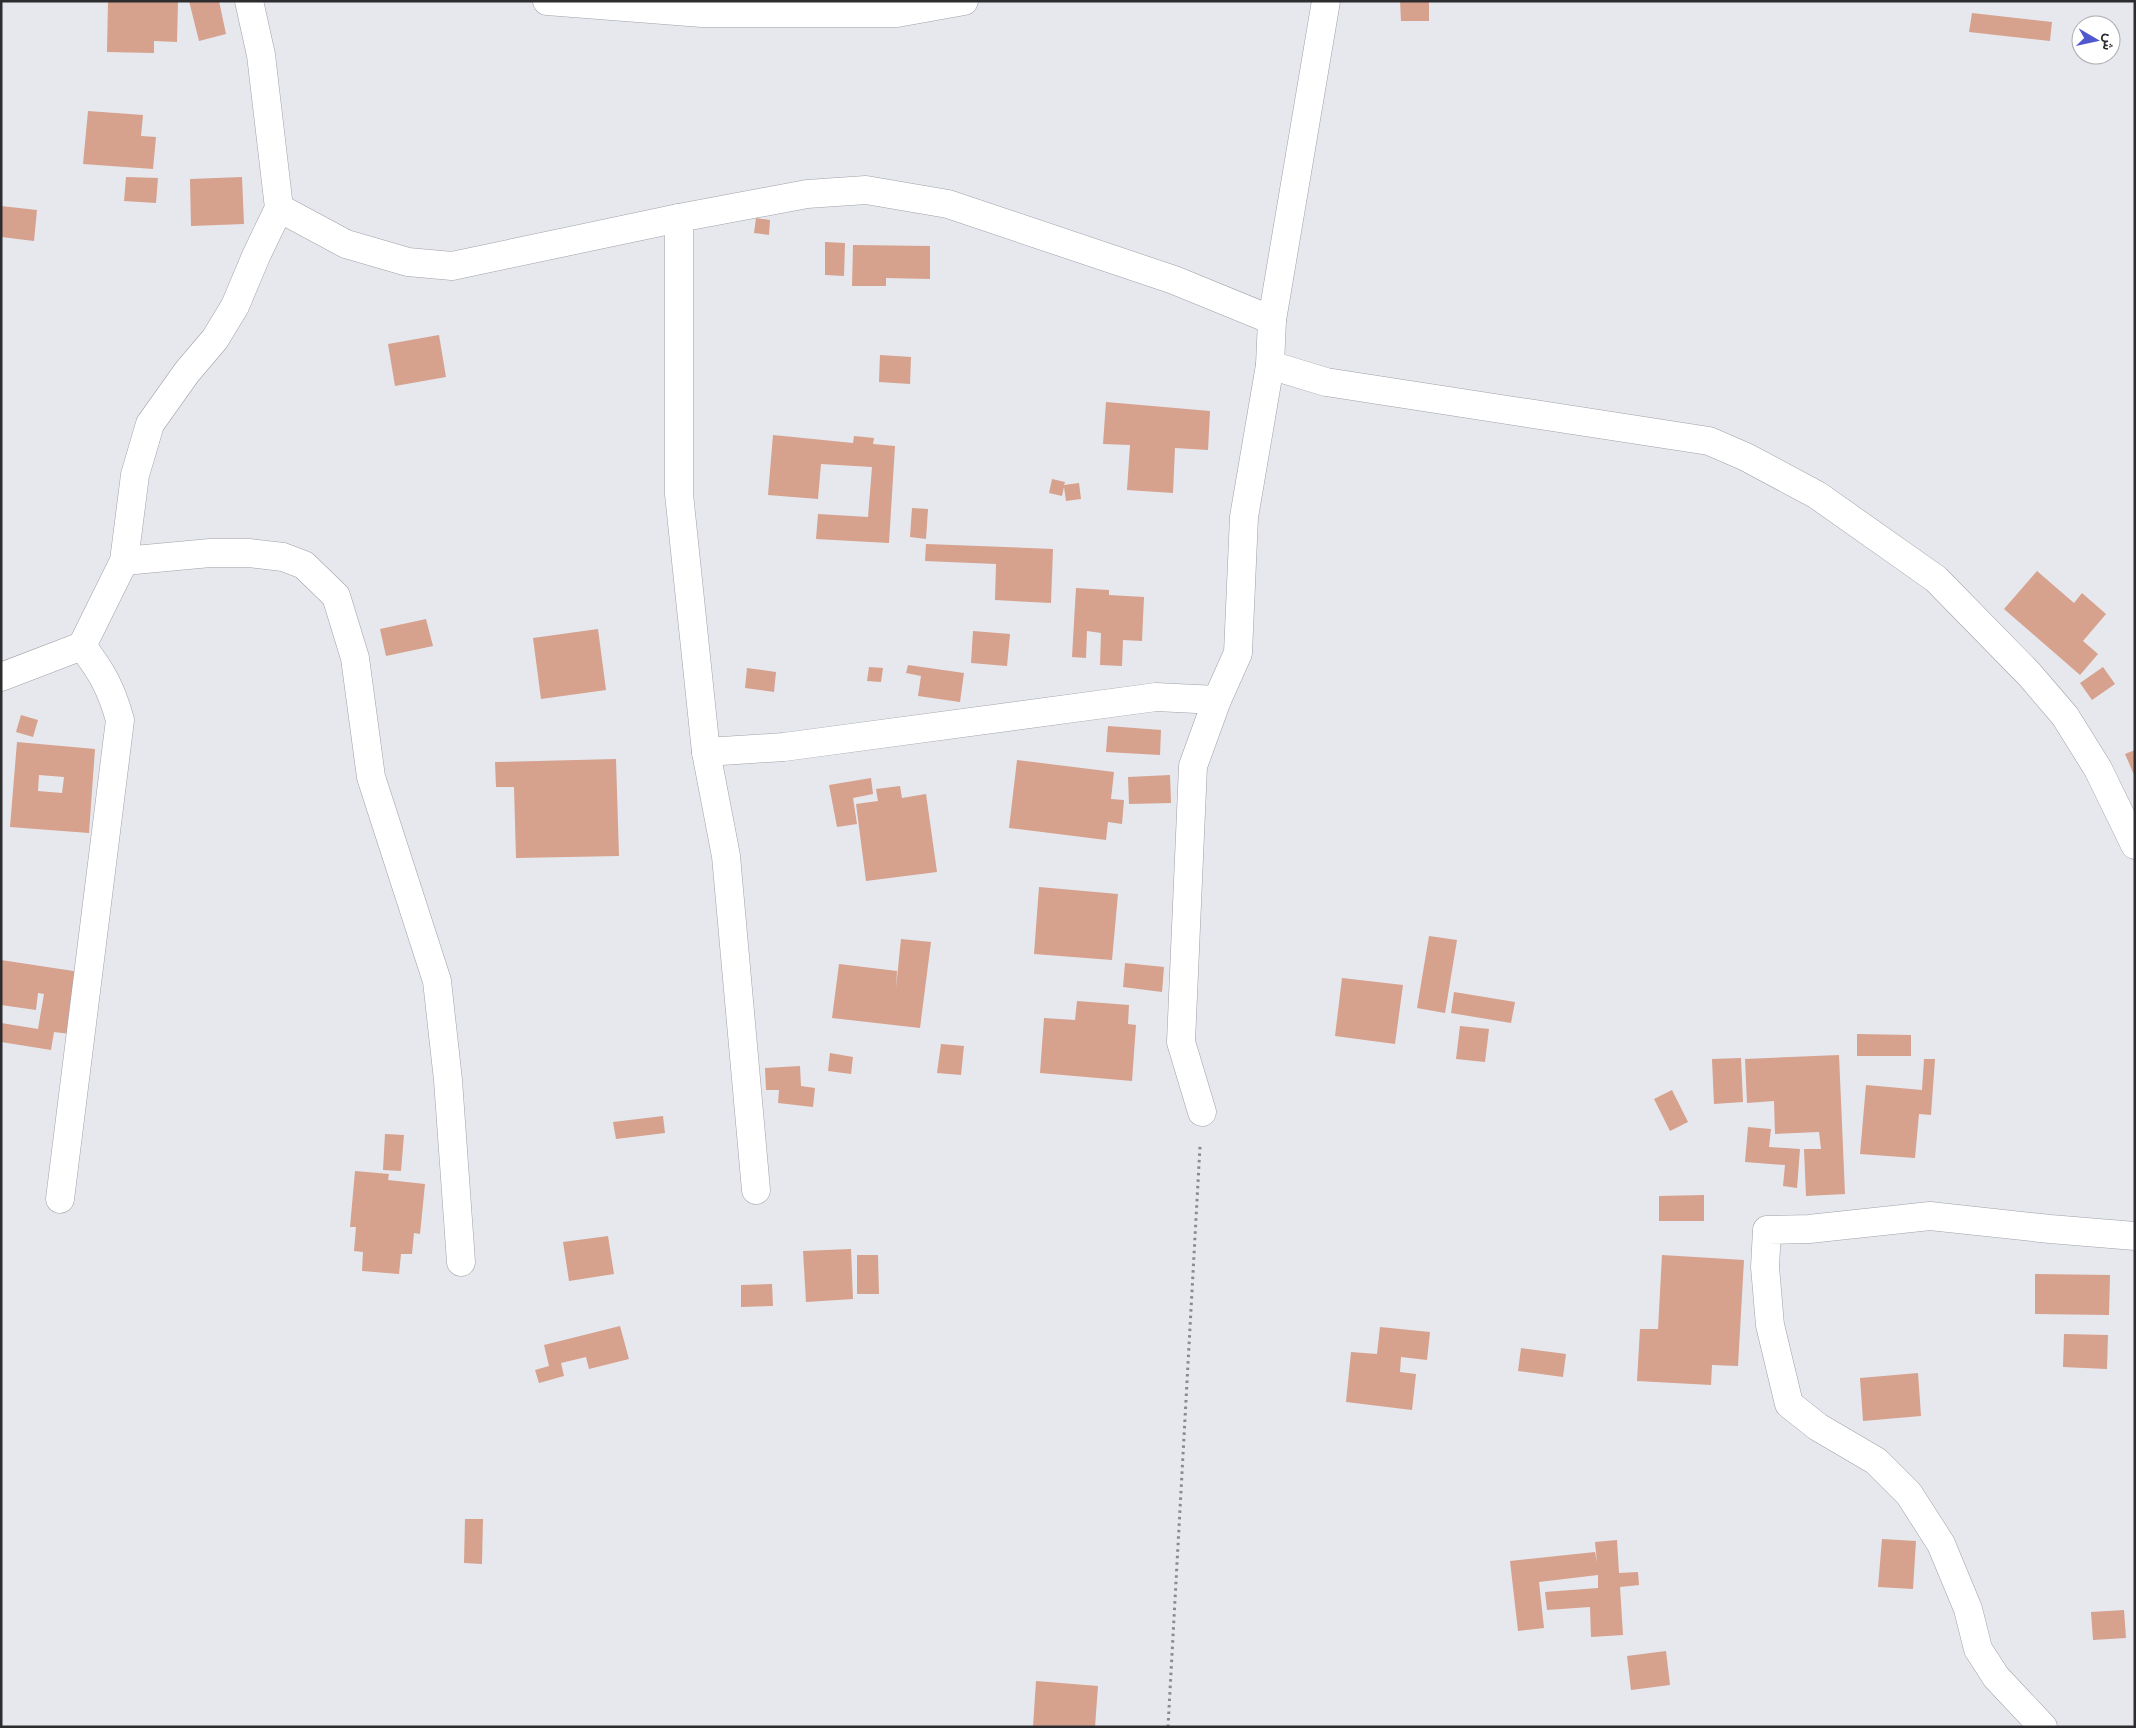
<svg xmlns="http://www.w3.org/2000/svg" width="2136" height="1728" font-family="Quicksand,Vazirmatn,sans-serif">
	<rect width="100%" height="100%" fill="#e6e8ee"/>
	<g fill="#d6a18d" fill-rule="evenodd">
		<path d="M 108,1 L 178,1 L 177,42 L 154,41 L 154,53 L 107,52 Z"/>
		<path d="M 189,1 L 219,1 L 226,34 L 199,41 Z"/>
		<path d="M 1400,1 L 1429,1 L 1429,21 L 1401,21 Z"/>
		<path d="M 1972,13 L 2052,22 L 2050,41 L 1969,32 Z"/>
		<path d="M 88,111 L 143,115 L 141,136 L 156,137 L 153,169 L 83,164 Z"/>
		<path d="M 126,177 L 158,178 L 156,203 L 124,201 Z"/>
		<path d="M 242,177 L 244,224 L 191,226 L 190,179 Z"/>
		<path d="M 1,206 L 37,210 L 34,241 L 1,237 Z"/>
		<path d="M 756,218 L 770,220 L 769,235 L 754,233 Z"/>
		<path d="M 825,242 L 845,243 L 844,276 L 825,275 Z"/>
		<path d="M 853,245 L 930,246 L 930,279 L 886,278 L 886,286 L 852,286 Z"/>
		<path d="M 439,335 L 446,377 L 395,386 L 388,344 Z"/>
		<path d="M 880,355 L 911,357 L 910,384 L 879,382 Z"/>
		<path d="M 1106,402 L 1210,411 L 1208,450 L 1175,448 L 1173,493 L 1127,490 L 1130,445 L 1103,444 Z"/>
		<path d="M 773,435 L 853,443 L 854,436 L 874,438 L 873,444 L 895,446 L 889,543 L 816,539 L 818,514 L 868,517 L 872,467 L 821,464 L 818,499 L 768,495 Z"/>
		<path d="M 1052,479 L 1065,482 L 1064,485 L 1079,483 L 1081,499 L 1066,501 L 1064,487 L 1062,496 L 1049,493 Z"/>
		<path d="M 912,508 L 928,509 L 926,539 L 910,537 Z"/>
		<path d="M 926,544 L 1053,549 L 1051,603 L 995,600 L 996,564 L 925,561 Z"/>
		<path d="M 2037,571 L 2074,603 L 2082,593 L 2106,614 L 2083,641 L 2098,654 L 2080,675 L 2004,609 Z"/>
		<path d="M 1076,588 L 1109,590 L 1109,595 L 1144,597 L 1142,641 L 1123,640 L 1122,666 L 1100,665 L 1101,633 L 1087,631 L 1086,658 L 1072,657 Z"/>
		<path d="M 426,619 L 433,646 L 386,656 L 380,629 Z"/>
		<path d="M 598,629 L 606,690 L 541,699 L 533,638 Z"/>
		<path d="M 973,631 L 1010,634 L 1007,666 L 971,663 Z"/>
		<path d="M 908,665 L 964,673 L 960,702 L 918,696 L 921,676 L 906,673 Z"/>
		<path d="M 869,667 L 883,668 L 881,682 L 867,681 Z"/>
		<path d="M 2103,667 L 2115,684 L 2092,700 L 2080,683 Z"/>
		<path d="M 747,668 L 776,672 L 774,692 L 745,688 Z"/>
		<path d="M 21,715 L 38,720 L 33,737 L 16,732 Z"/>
		<path d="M 1108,726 L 1161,730 L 1160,755 L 1106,752 Z"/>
		<path d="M 17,742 L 95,749 L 89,833 L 10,827 ZM 39,775 L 64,777 L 62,793 L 38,791 Z"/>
		<path d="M 2135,750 L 2135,777 L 2125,754 Z"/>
		<path d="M 616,759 L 619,856 L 516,858 L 514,787 L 496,787 L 495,762 Z"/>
		<path d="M 1017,760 L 1114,772 L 1111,799 L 1124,800 L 1122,824 L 1108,822 L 1106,840 L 1009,828 Z"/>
		<path d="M 1170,775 L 1171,803 L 1129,804 L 1128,777 Z"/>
		<path d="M 871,778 L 873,794 L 853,798 L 857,824 L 837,827 L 829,785 Z"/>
		<path d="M 900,786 L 902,798 L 926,794 L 937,872 L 866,881 L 856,804 L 878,801 L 876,789 Z"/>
		<path d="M 1039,887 L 1118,894 L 1112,960 L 1034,954 Z"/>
		<path d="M 1429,936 L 1457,940 L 1445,1013 L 1417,1008 Z"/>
		<path d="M 901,939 L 931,942 L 920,1028 L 832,1018 L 839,964 L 897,971 L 896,988 Z"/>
		<path d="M 1,960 L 80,972 L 70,1034 L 54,1032 L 51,1050 L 1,1042 L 1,1023 L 38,1029 L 44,994 L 38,993 L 36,1010 L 1,1005 Z"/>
		<path d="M 1125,963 L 1164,967 L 1162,992 L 1123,987 Z"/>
		<path d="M 1342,978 L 1403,985 L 1395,1044 L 1335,1036 Z"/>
		<path d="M 1454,992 L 1515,1002 L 1511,1023 L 1451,1013 Z"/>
		<path d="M 1077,1001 L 1129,1005 L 1128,1024 L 1136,1025 L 1132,1081 L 1040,1073 L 1044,1018 L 1075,1020 Z"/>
		<path d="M 1460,1026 L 1489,1029 L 1485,1062 L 1456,1059 Z"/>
		<path d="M 1857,1034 L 1911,1035 L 1911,1056 L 1857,1056 Z"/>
		<path d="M 941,1044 L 964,1046 L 961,1075 L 937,1073 Z"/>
		<path d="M 830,1053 L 853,1057 L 851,1074 L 828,1071 Z"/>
		<path d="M 1839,1055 L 1845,1194 L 1806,1196 L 1804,1149 L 1821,1149 L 1819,1132 L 1775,1134 L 1774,1101 L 1747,1103 L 1745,1059 Z"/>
		<path d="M 1741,1058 L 1743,1102 L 1714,1104 L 1712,1059 Z"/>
		<path d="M 1924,1059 L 1935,1059 L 1931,1115 L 1919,1114 L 1915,1158 L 1860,1154 L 1866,1085 L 1922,1090 Z"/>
		<path d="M 800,1066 L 801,1086 L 815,1088 L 813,1107 L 778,1103 L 779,1090 L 766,1090 L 765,1068 Z"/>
		<path d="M 1672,1090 L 1688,1122 L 1670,1131 L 1654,1099 Z"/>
		<path d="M 663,1116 L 665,1133 L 616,1139 L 613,1122 Z"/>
		<path d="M 1748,1127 L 1771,1129 L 1769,1147 L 1800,1149 L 1797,1188 L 1783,1186 L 1785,1165 L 1745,1162 Z"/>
		<path d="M 385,1134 L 404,1135 L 401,1171 L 383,1170 Z"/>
		<path d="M 355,1171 L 389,1174 L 388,1180 L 425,1184 L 420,1234 L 414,1233 L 412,1254 L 401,1254 L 399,1274 L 362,1271 L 363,1252 L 354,1251 L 356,1227 L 350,1227 Z"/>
		<path d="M 1704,1195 L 1704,1221 L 1659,1221 L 1659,1196 Z"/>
		<path d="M 608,1236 L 614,1274 L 569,1281 L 563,1242 Z"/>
		<path d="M 851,1249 L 853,1299 L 806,1302 L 803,1251 Z"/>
		<path d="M 857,1255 L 878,1255 L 879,1294 L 857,1294 Z"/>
		<path d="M 1662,1255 L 1744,1260 L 1738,1366 L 1712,1365 L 1711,1385 L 1637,1381 L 1640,1329 L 1658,1329 Z"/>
		<path d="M 2035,1274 L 2110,1275 L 2109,1315 L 2035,1314 Z"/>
		<path d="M 772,1284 L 773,1306 L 741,1307 L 741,1285 Z"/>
		<path d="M 620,1326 L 629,1359 L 589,1369 L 586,1357 L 561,1363 L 564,1376 L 539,1383 L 535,1370 L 549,1366 L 544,1345 Z"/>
		<path d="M 1380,1327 L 1430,1332 L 1427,1360 L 1401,1357 L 1400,1372 L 1416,1374 L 1412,1410 L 1346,1402 L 1351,1352 L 1377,1354 Z"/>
		<path d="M 2064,1334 L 2108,1335 L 2107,1369 L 2063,1367 Z"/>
		<path d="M 1521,1348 L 1566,1354 L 1563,1377 L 1518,1371 Z"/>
		<path d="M 1918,1373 L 1921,1416 L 1863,1421 L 1860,1378 Z"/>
		<path d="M 465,1519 L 483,1519 L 482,1564 L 464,1563 Z"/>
		<path d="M 1882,1539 L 1916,1541 L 1913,1589 L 1878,1587 Z"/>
		<path d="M 1617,1540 L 1619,1573 L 1638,1572 L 1639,1585 L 1620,1587 L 1623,1635 L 1591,1637 L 1590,1607 L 1547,1610 L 1545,1592 L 1598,1588 L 1598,1575 L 1539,1582 L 1544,1628 L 1518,1631 L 1510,1561 L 1595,1552 L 1597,1563 L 1595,1542 Z"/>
		<path d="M 2124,1610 L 2126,1638 L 2093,1640 L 2091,1612 Z"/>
		<path d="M 1666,1651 L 1670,1685 L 1631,1690 L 1627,1656 Z"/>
		<path d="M 1036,1681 L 1098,1686 L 1095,1727 L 1033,1727 Z"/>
	</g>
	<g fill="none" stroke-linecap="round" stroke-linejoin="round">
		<defs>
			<g id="minor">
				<path d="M 547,1 L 702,13 L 897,13 L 964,1"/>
				<path d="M 279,208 L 346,244 L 408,262 L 452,266 L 679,218 L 807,194 L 866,190 L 948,204 L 1174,280 L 1272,320 L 1270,365 L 1244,517 L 1238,653 L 1217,700 L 1193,766 L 1181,1042 L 1202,1112"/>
				<path d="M 679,218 L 679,494 L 706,752 L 726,856 L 756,1190"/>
				<path d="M 1272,320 L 1326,1"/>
				<path d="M 1270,365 L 1326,382 L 1709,441 L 1746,457 L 1817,495 L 1936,579 L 2029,674 L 2065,716 L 2098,769 L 2135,845"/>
				<path d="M 124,561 L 210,553 L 249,553 L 283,557 L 304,565 L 336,596 L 355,658 L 371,777 L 437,981 L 448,1080 L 461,1262"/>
				<path d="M 1,677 L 82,646 L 124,561 L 135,475 L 150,424 L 187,372 L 215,339 L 235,306 L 256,256 L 279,208 L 261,55 L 249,1"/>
				<path d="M 706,752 L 784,747 L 1156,697 L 1217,700"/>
				<path d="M 60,1199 L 120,720 C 111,688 102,672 82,646"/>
				<path d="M 2043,1727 L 1996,1677 L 1978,1649 L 1968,1609 L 1941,1544 L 1909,1494 L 1876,1461 L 1818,1427 L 1789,1404 L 1770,1325 L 1765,1267 L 1767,1230 L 1809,1229 L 1930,1216 L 2050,1229 L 2135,1236"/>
			</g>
		</defs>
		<use href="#minor" stroke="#9fa1a7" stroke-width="29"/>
		<path stroke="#898a8f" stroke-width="3" stroke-dasharray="2.5 4" stroke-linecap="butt" d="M 1168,1727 L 1200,1146"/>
		<use href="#minor" stroke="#fff" stroke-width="28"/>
	</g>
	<rect width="2136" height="1728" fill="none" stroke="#2d2d30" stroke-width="5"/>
	<g transform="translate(2096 40) rotate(99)"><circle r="24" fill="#ffffff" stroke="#ababac"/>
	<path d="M0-4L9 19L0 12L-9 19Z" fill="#5058ce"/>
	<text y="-8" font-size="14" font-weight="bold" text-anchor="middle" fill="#2d2d30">ش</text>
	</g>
</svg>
